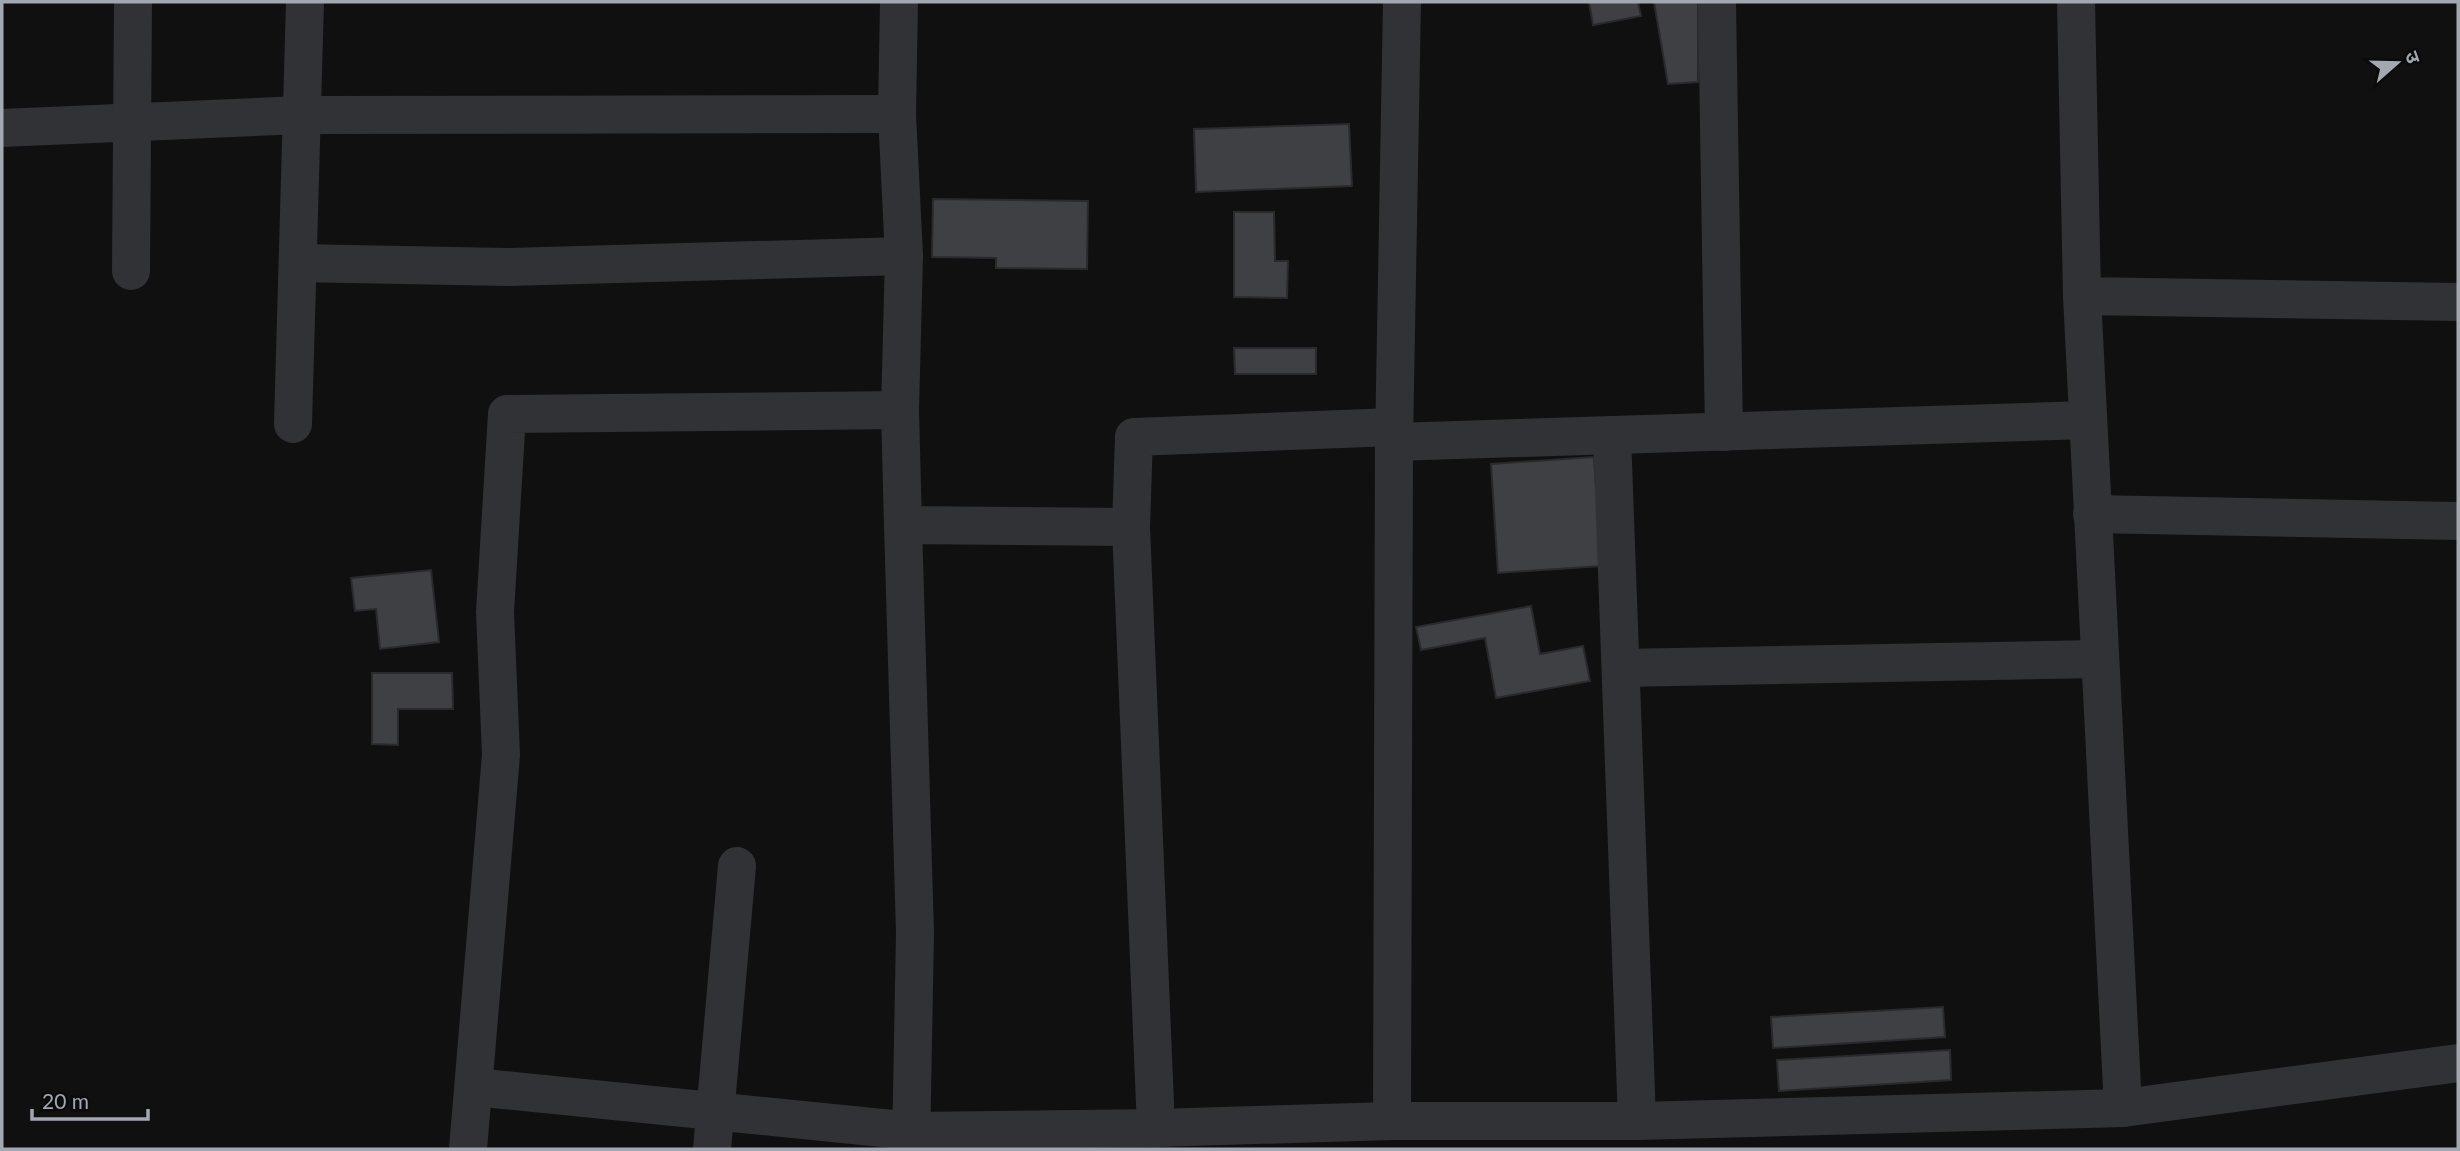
<svg xmlns="http://www.w3.org/2000/svg" width="2460" height="1151" font-family="Lato,'Noto Sans Devanagari',sans-serif">
	<rect width="100%" height="100%" fill="#101011"/>
	<g fill="#3f4044" stroke="#2a2a2d" stroke-width="2">
		<path d="M 1589,2 L 1638,2 L 1641,16 L 1593,25 Z"/>
		<path d="M 1654,2 L 1698,2 L 1698,82 L 1668,84 Z"/>
		<path d="M 1349,124 L 1352,186 L 1196,192 L 1194,129 Z"/>
		<path d="M 933,199 L 1088,201 L 1087,269 L 996,268 L 996,258 L 932,257 Z"/>
		<path d="M 1234,212 L 1274,212 L 1275,261 L 1288,261 L 1287,298 L 1234,297 Z"/>
		<path d="M 1234,348 L 1316,348 L 1316,374 L 1235,374 Z"/>
		<path d="M 1594,457 L 1601,566 L 1498,573 L 1491,464 Z"/>
		<path d="M 431,570 L 439,642 L 380,649 L 376,609 L 355,611 L 351,578 Z"/>
		<path d="M 1531,606 L 1540,654 L 1583,646 L 1590,681 L 1496,698 L 1485,638 L 1421,650 L 1416,627 Z"/>
		<path d="M 372,673 L 452,673 L 453,709 L 398,709 L 398,745 L 372,744 Z"/>
		<path d="M 1943,1007 L 1945,1037 L 1773,1048 L 1771,1017 Z"/>
		<path d="M 1950,1050 L 1951,1080 L 1779,1091 L 1777,1060 Z"/>
	</g>
	<g fill="none" stroke-linecap="round" stroke-linejoin="round">
		<g stroke="#313235" stroke-width="38">
			<path d="M 1717,2 L 1724,432"/>
			<path d="M 2076,2 L 2082,296 L 2458,302"/>
			<path d="M 2,128 L 301,115 L 897,114"/>
			<path d="M 298,263 L 507,267 L 904,256"/>
			<path d="M 131,271 L 133,2"/>
			<path d="M 2082,296 L 2123,1108"/>
			<path d="M 900,410 L 903,525"/>
			<path d="M 293,424 L 305,2"/>
			<path d="M 1612,435 L 1637,1121"/>
			<path d="M 1394,442 L 2088,420"/>
			<path d="M 2092,514 L 2458,521"/>
			<path d="M 1621,668 L 2099,659"/>
			<path d="M 474,1087 L 912,1131 L 1156,1128 L 1392,1121 L 1637,1121 L 2123,1108 L 2458,1063"/>
			<path d="M 1392,1121 L 1394,442 L 1402,2"/>
			<path d="M 1156,1128 L 1131,527 L 1134,437 L 1394,427"/>
			<path d="M 468,1149 L 501,755 L 495,612 L 507,414 L 900,410 L 904,256 L 897,114 L 899,2"/>
			<path d="M 712,1149 L 737,866"/>
			<path d="M 911,1149 L 915,933 L 903,525 L 1131,527"/>
		</g>
	</g>
	<rect width="2460" height="1151" fill="none" stroke="#a2a7b0" stroke-width="7"/>
	<g transform="translate(2397 63) rotate(70)" stroke="#0b0b0c" stroke-width="5" paint-order="stroke">
	<path d="M0-5L12 26L0 18L-12 26Z" fill="#a2a7b0"/>
	<text y="-10" font-size="19" font-weight="bold" text-anchor="middle" fill="#a2a7b0">उ</text>
	</g>
	<path d="M32 1109v10h116v-10" fill="none" stroke="#a2a7b0" stroke-width="3.5"/>
	<text x="42" y="1109" font-size="21" fill="#a2a7b0" stroke="#0b0b0c" stroke-width="5" paint-order="stroke">20 m</text>
</svg>
